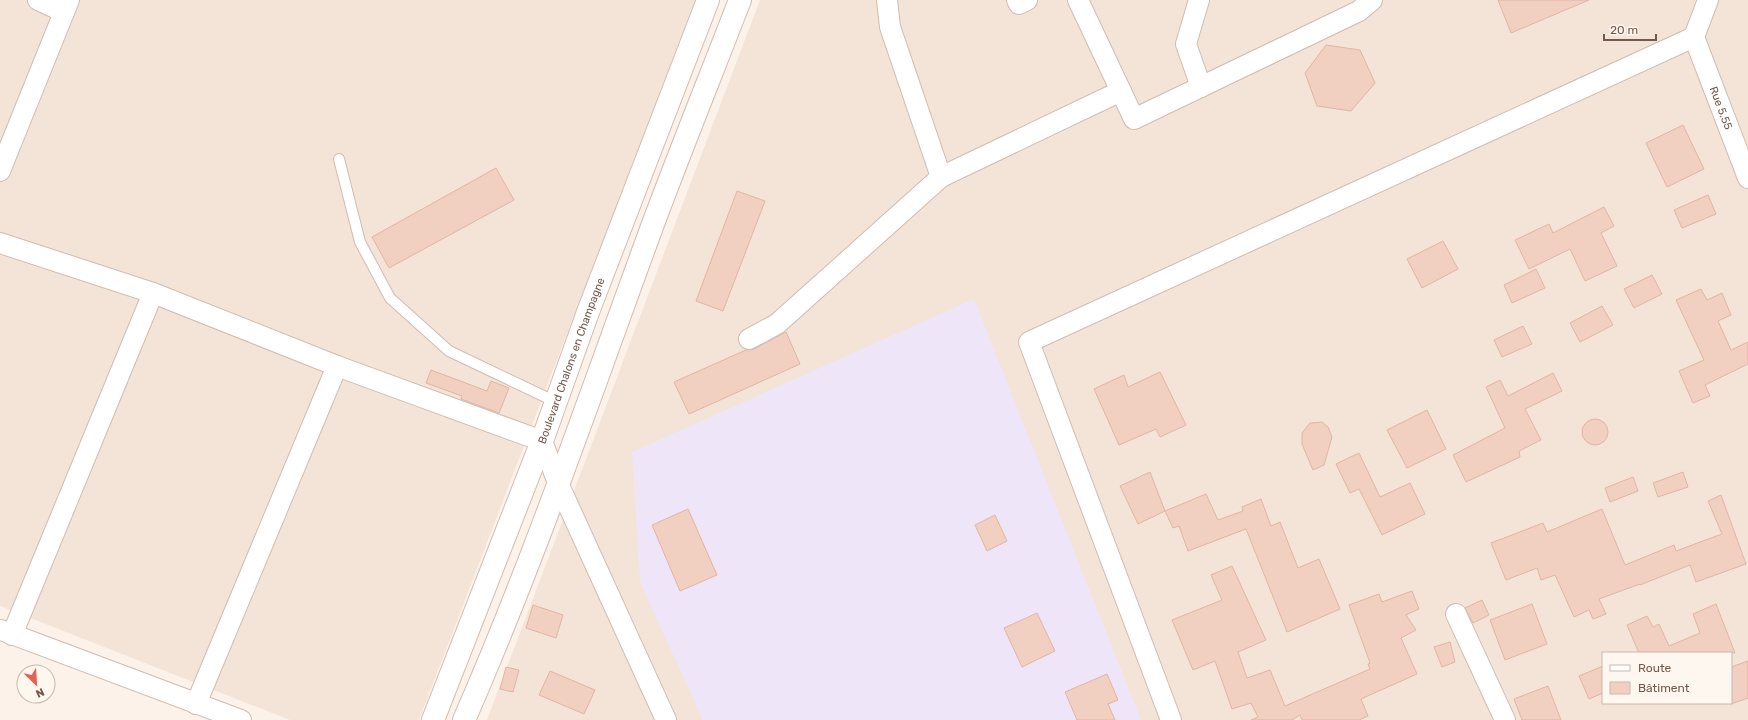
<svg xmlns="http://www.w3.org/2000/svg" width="1748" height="720" font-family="Rubik,sans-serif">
	<rect width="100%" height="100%" fill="#fcf2e9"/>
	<g fill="#f3e4d7" fill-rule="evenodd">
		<path d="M 0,0 L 695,0 L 419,720 L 290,720 L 0,606 Z"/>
		<path d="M 760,0 L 1748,0 L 1748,720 L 487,720 ZM 1603,653 L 1731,653 L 1731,703 L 1603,703 Z"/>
	</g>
	<path fill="#efe5f9" d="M 974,299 L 1141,720 L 703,720 L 640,582 L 632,452 Z"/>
	<g fill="#f1cfc1" stroke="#e3b4a2">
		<path d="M 1498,0 L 1589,0 L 1511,33 Z"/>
		<path d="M 1326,45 L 1360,50 L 1375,83 L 1351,111 L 1317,106 L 1305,73 Z"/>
		<path d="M 1683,125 L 1704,169 L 1667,187 L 1646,143 Z"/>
		<path d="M 496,168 L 514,200 L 389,268 L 372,237 Z"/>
		<path d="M 737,191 L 765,201 L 723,311 L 696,301 Z"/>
		<path d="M 1708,195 L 1716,214 L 1682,228 L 1674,210 Z"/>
		<path d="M 1604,207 L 1614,226 L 1601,233 L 1617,266 L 1585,281 L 1570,249 L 1529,269 L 1515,240 L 1549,224 L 1553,233 Z"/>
		<path d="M 1443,241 L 1458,269 L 1422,288 L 1407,259 Z"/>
		<path d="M 1536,269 L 1545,288 L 1512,303 L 1504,285 Z"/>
		<path d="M 1652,275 L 1662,294 L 1634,308 L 1624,289 Z"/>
		<path d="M 1701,289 L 1707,300 L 1722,293 L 1731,315 L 1718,321 L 1731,350 L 1748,342 L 1748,364 L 1705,385 L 1710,396 L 1693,403 L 1679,371 L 1704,360 L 1676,300 Z"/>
		<path d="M 1602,306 L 1613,325 L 1580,342 L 1570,323 Z"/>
		<path d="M 1523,326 L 1532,344 L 1502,357 L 1494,340 Z"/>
		<path d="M 786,332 L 800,364 L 689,414 L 674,382 L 746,350 L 754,349 Z"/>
		<path d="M 431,370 L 487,391 L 491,381 L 509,388 L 499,413 L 461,399 L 462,396 L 426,383 Z"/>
		<path d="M 1160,372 L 1186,425 L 1160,437 L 1156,429 L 1119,445 L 1094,389 L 1124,375 L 1128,387 Z"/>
		<path d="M 1553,373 L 1562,391 L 1525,409 L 1541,440 L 1519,451 L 1520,457 L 1466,482 L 1453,455 L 1505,428 L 1486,387 L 1500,380 L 1508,396 Z"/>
		<path d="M 1427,410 L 1446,449 L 1407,468 L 1387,430 Z"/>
		<circle cx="1595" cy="432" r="13"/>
		<path d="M 1322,422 L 1328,427 L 1332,437 L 1324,465 L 1313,470 L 1302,444 L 1302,433 L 1310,423 Z"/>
		<path d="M 1359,453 L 1380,497 L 1410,483 L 1425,514 L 1382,535 L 1359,489 L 1350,493 L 1336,464 Z"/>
		<path d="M 1150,472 L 1165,511 L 1138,524 L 1120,486 Z"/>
		<path d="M 1683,472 L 1688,487 L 1658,497 L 1653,483 Z"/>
		<path d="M 1633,477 L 1638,491 L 1610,502 L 1605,488 Z"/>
		<path d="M 1206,494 L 1218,520 L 1243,511 L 1242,507 L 1261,499 L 1271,526 L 1280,522 L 1298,568 L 1319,559 L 1340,609 L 1287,632 L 1246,529 L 1188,551 L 1179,526 L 1173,528 L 1165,511 Z"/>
		<path d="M 1721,495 L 1746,564 L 1696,582 L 1690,565 L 1640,585 L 1640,584 L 1599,599 L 1606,614 L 1593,619 L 1589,610 L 1574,617 L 1555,575 L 1541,580 L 1537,568 L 1506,580 L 1491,543 L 1543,523 L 1547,532 L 1602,509 L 1625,565 L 1674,545 L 1676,551 L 1722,534 L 1708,501 Z"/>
		<path d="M 688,509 L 717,575 L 680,591 L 652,525 Z"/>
		<path d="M 995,515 L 1007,541 L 987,551 L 975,525 Z"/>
		<path d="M 1232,566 L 1266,640 L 1238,652 L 1247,678 L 1270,670 L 1285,706 L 1370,669 L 1368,664 L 1370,663 L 1349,605 L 1379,594 L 1382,602 L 1412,591 L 1419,609 L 1406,615 L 1416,630 L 1401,638 L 1417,674 L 1361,699 L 1368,716 L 1359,720 L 1302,720 L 1300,715 L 1292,720 L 1251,720 L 1258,717 L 1251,703 L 1232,709 L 1215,661 L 1193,670 L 1172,620 L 1222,600 L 1211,575 Z"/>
		<path d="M 1482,600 L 1489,615 L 1473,623 L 1465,608 Z"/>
		<path d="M 1532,604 L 1547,644 L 1505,660 L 1490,620 Z"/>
		<path d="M 1716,604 L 1735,653 L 1639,653 L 1627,625 L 1647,616 L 1653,627 L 1659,624 L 1669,646 L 1700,633 L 1693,614 Z"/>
		<path d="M 533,605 L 563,615 L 556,638 L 526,628 Z"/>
		<path d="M 1037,613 L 1055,651 L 1022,667 L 1004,628 Z"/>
		<path d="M 1450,642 L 1455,662 L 1442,667 L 1434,647 Z"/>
		<path d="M 1748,661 L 1748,698 L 1731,704 L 1731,667 Z"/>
		<path d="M 1603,666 L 1603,693 L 1589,699 L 1579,676 Z"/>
		<path d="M 506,667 L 519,670 L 513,692 L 500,689 Z"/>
		<path d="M 550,671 L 595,690 L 584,714 L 539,695 Z"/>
		<path d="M 1107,674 L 1118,700 L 1108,704 L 1115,720 L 1077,720 L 1065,692 Z"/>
		<path d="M 1548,686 L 1561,720 L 1522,720 L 1514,699 Z"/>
	</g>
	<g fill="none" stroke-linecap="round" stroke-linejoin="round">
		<defs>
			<path id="service" d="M 339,159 L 360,242 L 390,298 L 449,351 L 556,402"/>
			<g id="minor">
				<path d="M 38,0 L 64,12"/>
				<path d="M 887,0 L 890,27 L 941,177"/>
				<path d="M 1017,0 L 1019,4 L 1027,0"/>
				<path d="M 1078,0 L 1134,119 L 1359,11 L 1372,0"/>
				<path d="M 1199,0 L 1186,44 L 1201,87"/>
				<path id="s1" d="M 1694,37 L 1748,178"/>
				<path d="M 0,171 L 69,0"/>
				<path d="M 0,243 L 153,293 L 337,366 L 542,441 L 558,483 L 666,720"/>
				<path d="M 749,339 L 777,324 L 941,177 L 1121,91"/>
				<path d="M 1456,614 L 1505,720"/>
				<path d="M 1,630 L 241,720"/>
				<path d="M 12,635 L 153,293"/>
				<path d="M 196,704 L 337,366"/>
				<path d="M 1171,720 L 1029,342 L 1694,37 L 1708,0"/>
			</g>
			<g id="secondary">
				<path id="s2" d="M 433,720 L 542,441 L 588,312 L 708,0"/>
				<path d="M 464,720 C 535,558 592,390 653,224 C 681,149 711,75 740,0"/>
			</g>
		</defs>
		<use href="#service" stroke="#d0bcb1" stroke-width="12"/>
		<use href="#minor" stroke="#d0bcb1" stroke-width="22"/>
		<use href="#secondary" stroke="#d3bbaf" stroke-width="24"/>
		<use href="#service" stroke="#fff" stroke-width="10"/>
		<use href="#minor" stroke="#fff" stroke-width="20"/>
		<use href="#secondary" stroke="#fff" stroke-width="22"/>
	</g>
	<g text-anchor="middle" stroke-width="3" stroke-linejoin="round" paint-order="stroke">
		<g font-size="11" fill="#76574d" stroke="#fef7ef">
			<text dy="4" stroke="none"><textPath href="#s1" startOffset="76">Rue 5.55</textPath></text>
			<text dy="4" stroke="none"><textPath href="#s2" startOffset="385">Boulevard Chalons en Champagne</textPath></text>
		</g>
	</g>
	<rect x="1602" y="652" width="130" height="52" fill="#fef7ef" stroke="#c8b7ae"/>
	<rect x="1610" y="665" width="20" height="6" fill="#ffffff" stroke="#c8b7ae"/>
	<text x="1638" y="672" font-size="12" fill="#76574d">Route</text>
	<rect x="1610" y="682" width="20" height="12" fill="#f1cfc1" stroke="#c8b7ae"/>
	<text x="1638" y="692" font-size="12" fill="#76574d">Bâtiment</text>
	<g transform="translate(36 684) rotate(155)"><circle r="19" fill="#fef7ef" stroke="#c8b7ae"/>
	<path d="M0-3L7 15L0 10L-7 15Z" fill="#e16353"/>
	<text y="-6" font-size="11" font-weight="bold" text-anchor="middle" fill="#76574d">N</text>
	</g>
	<path d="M1604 34v6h52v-6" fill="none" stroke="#76574d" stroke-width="2"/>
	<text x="1610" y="34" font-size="12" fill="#76574d" stroke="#fef7ef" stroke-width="3" paint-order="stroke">20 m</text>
</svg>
